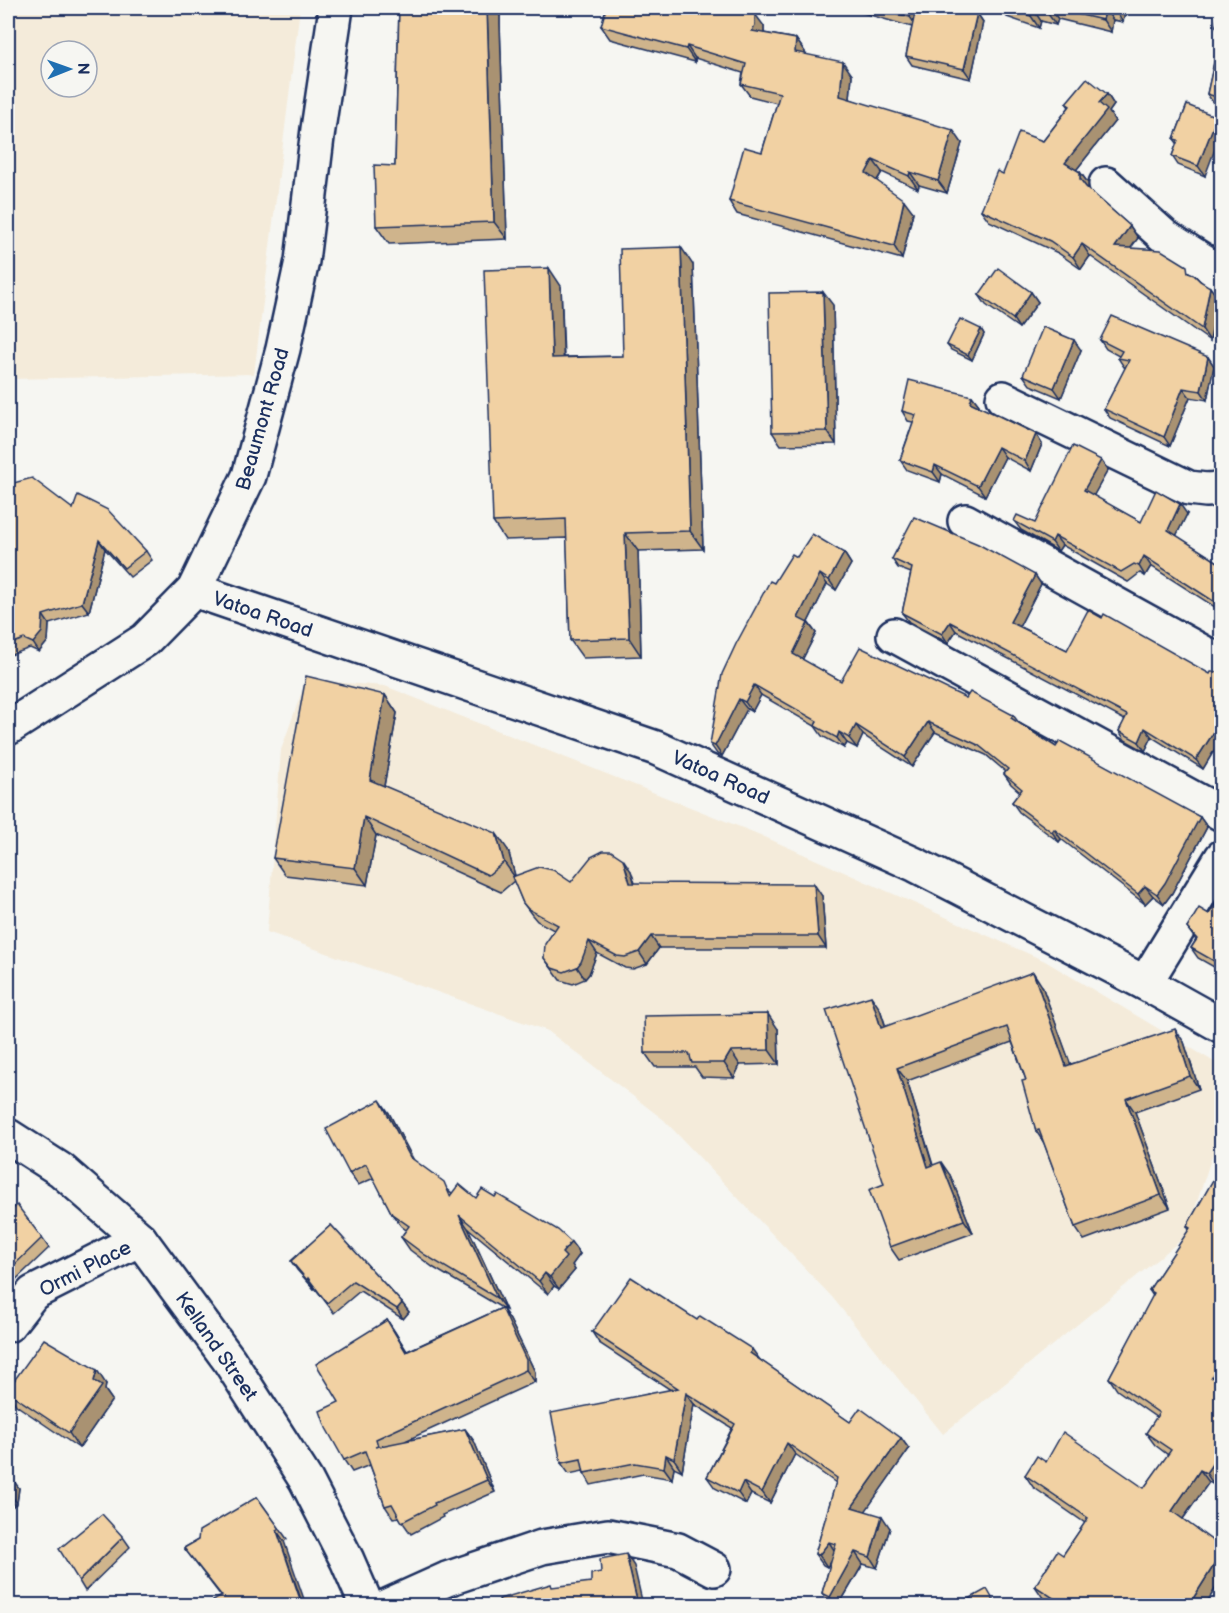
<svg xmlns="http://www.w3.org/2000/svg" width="1229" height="1613" font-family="'Balsamiq Sans',sans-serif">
	<rect width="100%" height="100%" fill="#f6f6f2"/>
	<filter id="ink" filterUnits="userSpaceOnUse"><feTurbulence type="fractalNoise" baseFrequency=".0167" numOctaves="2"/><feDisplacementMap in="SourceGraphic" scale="12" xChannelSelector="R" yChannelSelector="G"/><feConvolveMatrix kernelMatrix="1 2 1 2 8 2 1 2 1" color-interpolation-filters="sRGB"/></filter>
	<g filter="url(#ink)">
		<g fill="#f4ebda" fill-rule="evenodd">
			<path d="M 8,8 L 300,8 L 254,374 L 8,379 ZM 51,51 L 87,51 L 87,87 L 51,87 Z"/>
			<path d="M 306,680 L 385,686 L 758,834 L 1045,961 L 1221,1066 L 1221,1128 L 1186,1236 L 943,1434 L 832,1297 L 664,1120 L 548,1031 L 267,932 L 281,750 Z"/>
		</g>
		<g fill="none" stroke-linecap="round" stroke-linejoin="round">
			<defs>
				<g id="minor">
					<path d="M 1106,184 L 1164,236 L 1207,263 L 1222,280"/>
					<path d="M 1003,398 L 1189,488 L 1206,490 L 1222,489"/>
					<path d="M 965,521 L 1222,663"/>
					<path d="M 194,590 L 656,748 L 916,865 L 1145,983 L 1222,1026"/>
					<path d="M 894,635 L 1222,814"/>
					<path d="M 8,728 L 145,640 L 194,590 L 249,476 L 283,349 L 302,261 L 318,129 L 336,8"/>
					<path d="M 1145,983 L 1222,857"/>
					<path d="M 8,1136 L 61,1170 L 140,1239 L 229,1360 L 306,1480 L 347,1560 L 367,1606"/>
					<path d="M 8,1325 L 33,1293 L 140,1239"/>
					<path d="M 387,1606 L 447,1579 L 542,1547 L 608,1536 L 678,1550 L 714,1569"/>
				</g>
			</defs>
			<use href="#minor" stroke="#1b2f5e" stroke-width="38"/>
			<use href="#minor" stroke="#f6f6f2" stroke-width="33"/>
		</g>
		<g fill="#cfb48c" stroke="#1b2f5e" stroke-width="1.5">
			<path d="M 399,8 L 500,8 L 500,24 L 507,239 L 389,244 L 376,226 L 395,166 Z"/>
			<path d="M 852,8 L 953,8 L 977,13 L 983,22 L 971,79 L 912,65 L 906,56 L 912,27 L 853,10 Z"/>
			<path d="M 1000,8 L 1126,8 L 1123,22 L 1113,20 L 1111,32 L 1058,19 L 1056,25 L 1041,21 L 1039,28 L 1007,17 Z"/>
			<path d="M 1221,8 L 1221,109 L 1217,108 L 1207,94 L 1221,33 L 1216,26 Z"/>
			<path d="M 601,26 L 764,26 L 764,33 L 796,39 L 805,52 L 805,54 L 852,75 L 850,99 L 962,143 L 947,193 L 919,185 L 918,189 L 882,172 L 877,181 L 913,212 L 902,259 L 737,214 L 729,201 L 762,152 L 777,103 L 750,96 L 741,84 L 743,73 L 695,58 L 695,62 L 610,39 Z"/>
			<path d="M 1107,94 L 1114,105 L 1109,112 L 1115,121 L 1076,170 L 1080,172 L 1088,183 L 1088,189 L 1130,226 L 1138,238 L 1130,248 L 1193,274 L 1218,298 L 1210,341 L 1090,256 L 1081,269 L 1058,253 L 989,221 L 981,210 L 1003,174 L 1043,141 L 1069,107 L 1066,103 Z"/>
			<path d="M 1187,105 L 1205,176 L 1178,165 L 1172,156 L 1177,143 L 1174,139 Z"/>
			<path d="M 693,265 L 703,549 L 638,551 L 641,656 L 583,658 L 570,640 L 567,538 L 505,540 L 493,522 L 561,286 L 564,357 L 623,356 Z"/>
			<path d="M 1031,292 L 1038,302 L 1019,328 L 986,305 L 979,295 Z"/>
			<path d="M 833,305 L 836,444 L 781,445 L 772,432 Z"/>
			<path d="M 981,329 L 984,334 L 972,360 L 951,350 L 947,345 Z"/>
			<path d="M 1100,340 L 1208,357 L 1214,366 L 1207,400 L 1190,397 L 1170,446 L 1110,418 L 1104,409 L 1126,367 L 1124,367 L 1118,358 L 1119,356 L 1106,349 Z"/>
			<path d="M 1081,350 L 1061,398 L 1030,385 L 1023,375 Z"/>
			<path d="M 972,396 L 979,405 L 978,407 L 1036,434 L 1042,444 L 1031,471 L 1005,457 L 985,496 L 942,474 L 940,482 L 907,470 L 900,460 L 913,422 L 908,421 L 902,411 Z"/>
			<path d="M 1108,470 L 1093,496 L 1141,522 L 1187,514 L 1176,536 L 1221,564 L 1221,611 L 1151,566 L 1145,576 L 1140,573 L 1128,582 L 1062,545 L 1058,551 L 1021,530 L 1014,521 L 1035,523 Z"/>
			<path d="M 8,483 L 73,509 L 146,551 L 152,560 L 130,577 L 105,549 L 89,612 L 49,624 L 48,641 L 39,652 L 30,648 L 8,656 Z"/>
			<path d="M 844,553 L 851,564 L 836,590 L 827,584 L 808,622 L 816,633 L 802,660 L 841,681 L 966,698 L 1013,715 L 1019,723 L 1056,747 L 1200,817 L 1207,827 L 1172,893 L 1164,904 L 1153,896 L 1145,904 L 1061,839 L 1059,842 L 1019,812 L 1012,802 L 1020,792 L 1011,784 L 1004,774 L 1006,772 L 986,755 L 935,732 L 912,767 L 863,735 L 857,748 L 847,743 L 844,748 L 822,736 L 815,726 L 761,695 L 752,712 L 747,709 L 722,756 L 717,754 L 710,744 L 774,583 L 797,557 Z"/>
			<path d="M 892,559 L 1035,575 L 1041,584 L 1019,627 L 1067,650 L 1210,674 L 1221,672 L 1221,739 L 1203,769 L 1152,737 L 1145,751 L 1125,740 L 1119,731 L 1125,720 L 956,631 L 948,643 L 909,622 L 902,613 L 911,573 L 898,568 Z"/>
			<path d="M 385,695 L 397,713 L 384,786 L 508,850 L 515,876 L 571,882 L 631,871 L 635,883 L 822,896 L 826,948 L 659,948 L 647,964 L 633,969 L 625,968 L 597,953 L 589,974 L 585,979 L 573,984 L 560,980 L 544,958 L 554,930 L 537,921 L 532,915 L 523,903 L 514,881 L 501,892 L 376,835 L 367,885 L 285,875 L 273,858 Z"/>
			<path d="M 1221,896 L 1221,971 L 1198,958 L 1191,948 L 1196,940 L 1187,928 L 1209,914 Z"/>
			<path d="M 1042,986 L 1070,1064 L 1184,1042 L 1199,1089 L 1135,1112 L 1170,1208 L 1084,1240 L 1075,1227 L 1044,1143 L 1036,1131 L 1026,1080 L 1012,1042 L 907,1081 L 933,1165 L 950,1175 L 973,1233 L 899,1260 L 890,1247 L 884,1184 L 880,1009 L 886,1027 Z"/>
			<path d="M 778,1029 L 779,1064 L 740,1065 L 734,1078 L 702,1077 L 695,1067 L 655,1067 L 645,1053 Z"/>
			<path d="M 389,1113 L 413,1160 L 452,1193 L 476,1198 L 571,1242 L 580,1254 L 572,1265 L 575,1270 L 559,1289 L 554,1286 L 548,1294 L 468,1228 L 506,1310 L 502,1308 L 510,1320 L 535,1372 L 535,1382 L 405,1441 L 465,1429 L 474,1441 L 495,1492 L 442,1515 L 443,1517 L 411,1534 L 399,1517 L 393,1518 L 385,1506 L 370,1465 L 352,1472 L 344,1460 L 339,1402 L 387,1320 L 407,1351 L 502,1308 L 434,1268 L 410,1250 L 401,1237 L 406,1230 L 401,1226 L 392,1214 L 374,1178 L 358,1185 L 349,1173 Z"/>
			<path d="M 1221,1166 L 1214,1485 L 1209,1482 L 1183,1519 L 1221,1580 L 1205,1605 L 1055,1605 L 1043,1598 L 1035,1586 L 1063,1555 L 1085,1523 L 1033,1487 L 1025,1475 L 1046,1462 L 1144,1488 L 1168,1455 L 1155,1445 L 1146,1433 L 1157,1418 L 1117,1390 L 1109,1378 L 1153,1296 L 1149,1290 L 1189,1230 L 1187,1226 Z"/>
			<path d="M 8,1214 L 42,1238 L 49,1248 L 8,1287 Z"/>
			<path d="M 331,1225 L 402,1303 L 409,1312 L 403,1319 L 360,1291 L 334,1313 L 315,1288 L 314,1289 L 297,1270 L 291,1261 Z"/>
			<path d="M 592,1332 L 760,1360 L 850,1422 L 901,1438 L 909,1449 L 865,1511 L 890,1528 L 877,1568 L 863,1564 L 839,1605 L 830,1604 L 822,1593 L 831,1561 L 827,1567 L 823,1565 L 815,1554 L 836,1483 L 795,1454 L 770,1503 L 751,1494 L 746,1504 L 715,1488 L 707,1477 L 732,1428 L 694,1404 L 682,1471 L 674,1467 L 672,1479 L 643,1474 L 591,1485 L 583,1471 L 569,1474 L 561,1463 L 671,1390 L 599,1343 Z"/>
			<path d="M 106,1384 L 105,1390 L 112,1400 L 79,1448 L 16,1405 L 8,1393 L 8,1389 Z"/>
			<path d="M 8,1475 L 19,1488 L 17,1503 L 8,1510 Z"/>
			<path d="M 257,1497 L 287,1539 L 221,1596 L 184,1548 L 198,1540 Z"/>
			<path d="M 123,1537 L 130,1547 L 85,1591 L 79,1581 Z"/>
		</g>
		<g fill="#a99272" stroke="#1b2f5e" stroke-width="1.5">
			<path d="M 487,8 L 500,8 L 500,24 L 507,239 L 494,222 Z"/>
			<path d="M 913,8 L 924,8 L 918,29 L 910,17 Z"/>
			<path d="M 1050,8 L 1058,19 L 1056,25 L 1048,14 Z"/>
			<path d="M 1115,8 L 1126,8 L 1123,22 L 1115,11 Z"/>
			<path d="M 1033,9 L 1041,21 L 1039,28 L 1031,16 Z"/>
			<path d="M 1105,9 L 1113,20 L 1111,32 L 1103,20 Z"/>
			<path d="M 977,13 L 983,22 L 971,79 L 964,69 Z"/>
			<path d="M 755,14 L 764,26 L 764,38 L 752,31 Z"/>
			<path d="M 796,39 L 805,52 L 804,65 L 795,52 Z"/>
			<path d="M 687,46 L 695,58 L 695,62 L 686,49 Z"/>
			<path d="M 843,62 L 852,75 L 849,109 L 840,96 Z"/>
			<path d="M 1107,94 L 1114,105 L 1109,112 L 1115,121 L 1073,174 L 1065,163 L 1099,103 Z"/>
			<path d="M 1217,117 L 1221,123 L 1221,133 L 1205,176 L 1198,166 Z"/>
			<path d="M 953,130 L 962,143 L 947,193 L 938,181 Z"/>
			<path d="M 873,160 L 882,172 L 874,185 L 866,173 Z"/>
			<path d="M 910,172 L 919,185 L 918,189 L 909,176 Z"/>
			<path d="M 1080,172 L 1088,183 L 1088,190 L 1080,179 Z"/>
			<path d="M 904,200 L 913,212 L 902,259 L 894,246 Z"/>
			<path d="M 1130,226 L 1138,238 L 1123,259 L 1115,247 Z"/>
			<path d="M 1082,244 L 1090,256 L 1081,269 L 1073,257 Z"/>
			<path d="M 681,247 L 693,265 L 703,549 L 690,531 Z"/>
			<path d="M 549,268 L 561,286 L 564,376 L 552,358 Z"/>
			<path d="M 1210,287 L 1218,298 L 1210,341 L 1202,329 Z"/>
			<path d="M 823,292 L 833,305 L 836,444 L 827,431 Z"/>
			<path d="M 1031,292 L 1038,302 L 1019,328 L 1013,319 Z"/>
			<path d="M 981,329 L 984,334 L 972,360 L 968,355 Z"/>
			<path d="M 1074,340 L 1081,350 L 1061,398 L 1054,388 Z"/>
			<path d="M 1208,357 L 1214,366 L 1207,400 L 1201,391 Z"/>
			<path d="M 1183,388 L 1190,397 L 1170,446 L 1164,437 Z"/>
			<path d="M 972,396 L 979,405 L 976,412 L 970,402 Z"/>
			<path d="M 1036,434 L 1042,444 L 1031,471 L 1025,461 Z"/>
			<path d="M 998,447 L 1005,457 L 985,496 L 978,486 Z"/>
			<path d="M 1101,460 L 1108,470 L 1091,500 L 1084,490 Z"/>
			<path d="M 935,465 L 942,474 L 940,482 L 933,472 Z"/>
			<path d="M 1180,504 L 1187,514 L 1174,540 L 1168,530 Z"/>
			<path d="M 625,533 L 638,551 L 641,656 L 629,638 Z"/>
			<path d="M 1055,536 L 1062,545 L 1058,551 L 1052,542 Z"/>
			<path d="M 99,540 L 105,549 L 89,612 L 82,603 Z"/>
			<path d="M 844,553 L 851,564 L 836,590 L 829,580 Z"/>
			<path d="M 1144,556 L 1151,566 L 1145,576 L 1139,566 Z"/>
			<path d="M 820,574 L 827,584 L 805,628 L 798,618 Z"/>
			<path d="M 1035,575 L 1041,584 L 1017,631 L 1010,622 Z"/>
			<path d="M 43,615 L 49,624 L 48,641 L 39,652 L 33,643 Z"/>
			<path d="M 950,622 L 956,631 L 948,643 L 942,634 Z"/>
			<path d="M 808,623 L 816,633 L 800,664 L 793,654 Z"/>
			<path d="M 754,685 L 761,695 L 752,712 L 745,702 Z"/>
			<path d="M 385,695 L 397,713 L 382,797 L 370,780 Z"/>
			<path d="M 739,699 L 747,709 L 722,756 L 715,746 Z"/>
			<path d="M 928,722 L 935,732 L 912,767 L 905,757 Z"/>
			<path d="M 856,725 L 863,735 L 857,748 L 849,738 Z"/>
			<path d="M 1217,727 L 1221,734 L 1221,739 L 1203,769 L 1196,760 Z"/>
			<path d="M 1145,728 L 1152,737 L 1145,751 L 1139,742 Z"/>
			<path d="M 839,732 L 847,743 L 844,748 L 837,738 Z"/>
			<path d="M 364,817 L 376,835 L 367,885 L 355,868 Z"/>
			<path d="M 1200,817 L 1207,827 L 1172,893 L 1164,904 L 1157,894 Z"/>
			<path d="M 1054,829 L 1061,839 L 1059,842 L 1052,832 Z"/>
			<path d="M 496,833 L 508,850 L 516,879 L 504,862 Z"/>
			<path d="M 623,859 L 631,871 L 638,895 L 630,883 Z"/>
			<path d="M 814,884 L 822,896 L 826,948 L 818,936 Z"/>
			<path d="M 1145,886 L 1153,896 L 1145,904 L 1138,894 Z"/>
			<path d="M 651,936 L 659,948 L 647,964 L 639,952 Z"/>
			<path d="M 589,941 L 597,953 L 589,974 L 585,979 L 577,967 Z"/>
			<path d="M 1033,972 L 1042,986 L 1076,1079 L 1066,1066 Z"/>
			<path d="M 871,996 L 880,1009 L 890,1041 L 881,1028 Z"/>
			<path d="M 768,1014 L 778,1029 L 779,1064 L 769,1050 Z"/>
			<path d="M 1175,1029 L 1184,1042 L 1199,1089 L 1190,1076 Z"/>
			<path d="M 731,1051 L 740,1065 L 734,1078 L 724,1063 Z"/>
			<path d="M 897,1068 L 907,1081 L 937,1180 L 928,1167 Z"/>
			<path d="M 1126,1099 L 1135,1112 L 1170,1208 L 1161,1195 Z"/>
			<path d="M 380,1100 L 389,1113 L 419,1170 L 410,1157 Z"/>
			<path d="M 941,1162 L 950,1175 L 973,1233 L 964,1220 Z"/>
			<path d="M 459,1215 L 468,1228 L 506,1310 L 497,1298 Z"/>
			<path d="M 571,1242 L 580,1254 L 572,1265 L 575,1270 L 559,1289 L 550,1277 L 562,1253 Z"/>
			<path d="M 545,1273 L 554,1286 L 548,1294 L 539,1281 Z"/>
			<path d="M 308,1278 L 315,1288 L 314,1289 L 307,1280 Z"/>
			<path d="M 402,1303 L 409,1312 L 403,1319 L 397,1309 Z"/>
			<path d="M 502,1308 L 510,1320 L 535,1372 L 535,1382 L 526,1370 Z"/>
			<path d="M 387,1320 L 395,1332 L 414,1364 L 406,1352 Z"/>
			<path d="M 752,1349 L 760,1360 L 750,1353 Z"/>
			<path d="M 1221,1359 L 1221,1386 L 1211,1378 Z"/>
			<path d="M 97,1370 L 106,1384 L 105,1390 L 112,1400 L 79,1448 L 69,1433 L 94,1381 Z"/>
			<path d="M 686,1393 L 694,1404 L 682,1471 L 674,1459 Z"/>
			<path d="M 465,1429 L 474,1441 L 495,1492 L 487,1480 Z"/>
			<path d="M 901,1438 L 909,1449 L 860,1519 L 852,1507 Z"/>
			<path d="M 787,1443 L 795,1454 L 770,1503 L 762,1492 Z"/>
			<path d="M 1221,1451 L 1221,1475 L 1214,1485 L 1206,1473 Z"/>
			<path d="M 666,1455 L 674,1467 L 672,1479 L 664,1468 Z"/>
			<path d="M 1200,1470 L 1209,1482 L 1180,1523 L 1172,1511 Z"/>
			<path d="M 13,1480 L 19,1488 L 17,1503 L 10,1494 Z"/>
			<path d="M 743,1482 L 751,1494 L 746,1504 L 738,1493 Z"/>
			<path d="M 882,1516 L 890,1528 L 877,1568 L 870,1557 Z"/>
			<path d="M 277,1531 L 284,1541 L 306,1605 L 303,1605 Z"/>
			<path d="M 829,1542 L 836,1553 L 827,1567 L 819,1555 Z"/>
			<path d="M 855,1552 L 863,1564 L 839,1605 L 836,1605 L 830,1597 Z"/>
			<path d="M 626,1554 L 634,1566 L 643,1605 L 638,1605 Z"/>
			<path d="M 1221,1554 L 1221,1580 L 1205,1605 L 1189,1605 Z"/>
		</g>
		<g fill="#f1d1a3" stroke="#1b2f5e" stroke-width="1.5">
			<path d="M 399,8 L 487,8 L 494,222 L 376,226 L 374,165 L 395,166 Z"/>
			<path d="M 606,8 L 724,8 L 755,14 L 755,25 L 752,31 L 796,39 L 795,52 L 843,62 L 840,96 L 953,130 L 938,181 L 910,172 L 909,176 L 873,160 L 866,173 L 904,200 L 894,246 L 729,201 L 744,147 L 762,152 L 780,93 L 741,84 L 746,64 L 687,46 L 686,49 L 601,26 Z"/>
			<path d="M 877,8 L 913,8 L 910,17 Z"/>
			<path d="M 916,8 L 953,8 L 977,13 L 964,69 L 906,56 Z"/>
			<path d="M 1004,8 L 1050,8 L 1048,14 L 1033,9 L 1031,16 Z"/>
			<path d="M 1051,8 L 1115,8 L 1115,11 L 1105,9 L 1103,20 Z"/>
			<path d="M 1220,8 L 1221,8 L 1221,94 L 1220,98 L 1207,94 L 1221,30 L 1216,26 Z"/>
			<path d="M 1087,78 L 1107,94 L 1099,103 L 1107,110 L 1065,163 L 1080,172 L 1080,179 L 1086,187 L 1130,226 L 1115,247 L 1161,250 L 1187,266 L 1188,273 L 1194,275 L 1200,281 L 1210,287 L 1202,329 L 1082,244 L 1073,257 L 1050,241 L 981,210 L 997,171 L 1003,174 L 1019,132 L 1043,141 L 1070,106 L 1066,103 Z"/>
			<path d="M 1187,105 L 1217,117 L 1198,166 L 1172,156 L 1178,140 L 1174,139 Z"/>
			<path d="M 681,247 L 690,531 L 625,533 L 629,638 L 570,640 L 566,519 L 493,522 L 484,270 L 549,268 L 552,358 L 623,356 L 620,249 Z"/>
			<path d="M 998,268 L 1031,292 L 1013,319 L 979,295 Z"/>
			<path d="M 823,292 L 827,431 L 772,432 L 769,293 Z"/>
			<path d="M 1112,316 L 1208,357 L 1201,391 L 1183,388 L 1164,437 L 1104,409 L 1129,360 L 1118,358 L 1122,351 L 1100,340 Z"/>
			<path d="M 960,319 L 981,329 L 968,355 L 947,345 Z"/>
			<path d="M 1043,327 L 1074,340 L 1054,388 L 1023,375 Z"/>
			<path d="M 909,380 L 972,396 L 970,402 L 1036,434 L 1025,461 L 998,447 L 978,486 L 935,465 L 933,472 L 900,460 L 916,415 L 902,411 Z"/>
			<path d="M 1073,446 L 1101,460 L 1084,490 L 1141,522 L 1156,490 L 1180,504 L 1168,530 L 1221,564 L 1221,606 L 1144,556 L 1139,566 L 1134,564 L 1121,572 L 1055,536 L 1052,542 L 1014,521 L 1017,515 L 1035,523 Z"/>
			<path d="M 32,478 L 73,509 L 78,495 L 108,510 L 146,551 L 124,568 L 99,540 L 82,603 L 43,615 L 42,632 L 33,643 L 24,639 L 8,645 L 8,483 L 10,484 Z"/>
			<path d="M 914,517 L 978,544 L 1035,575 L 1010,622 L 1067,650 L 1088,610 L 1102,618 L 1104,614 L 1210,674 L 1211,672 L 1221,672 L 1221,728 L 1217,727 L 1196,760 L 1145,728 L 1139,742 L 1119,731 L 1127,715 L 950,622 L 942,634 L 902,613 L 912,568 L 892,559 Z"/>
			<path d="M 812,534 L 844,553 L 829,580 L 820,574 L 798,618 L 808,623 L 793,654 L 841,681 L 860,647 L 966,698 L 970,692 L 1013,715 L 1011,718 L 1056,747 L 1060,741 L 1200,817 L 1165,883 L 1157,894 L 1145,886 L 1138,894 L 1054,829 L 1052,832 L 1012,802 L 1022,789 L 1004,774 L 1008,769 L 978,745 L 928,722 L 905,757 L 856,725 L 849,738 L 839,732 L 837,738 L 815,726 L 817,721 L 754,685 L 745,702 L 739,699 L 715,746 L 710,744 L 722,674 L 736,644 L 770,581 L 774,583 L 792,554 L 797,557 Z"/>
			<path d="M 306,676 L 385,695 L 370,780 L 496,833 L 504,862 L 488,875 L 364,817 L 355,868 L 273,858 Z"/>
			<path d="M 603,851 L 611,851 L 623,859 L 630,883 L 814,884 L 818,936 L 651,936 L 639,952 L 625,957 L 617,956 L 589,941 L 581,962 L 577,967 L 564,972 L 552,968 L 544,958 L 545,944 L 558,925 L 528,909 L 523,903 L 512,877 L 539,867 L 553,870 L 571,882 L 591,857 Z"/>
			<path d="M 1221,896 L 1221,965 L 1191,948 L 1197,939 L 1187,928 L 1199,908 L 1209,914 Z"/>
			<path d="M 1033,972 L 1066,1066 L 1175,1029 L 1190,1076 L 1126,1099 L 1161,1195 L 1075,1227 L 1039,1130 L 1036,1131 L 1022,1081 L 1026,1080 L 1007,1027 L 897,1068 L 928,1167 L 941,1162 L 964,1220 L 890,1247 L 869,1190 L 884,1184 L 826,1010 L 871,996 L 881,1028 Z"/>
			<path d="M 768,1014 L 769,1050 L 731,1051 L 724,1063 L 692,1063 L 689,1053 L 645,1053 L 644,1016 Z"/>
			<path d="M 380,1100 L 410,1157 L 444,1182 L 450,1196 L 459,1184 L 476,1198 L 482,1189 L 495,1197 L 497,1194 L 558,1230 L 571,1242 L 562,1253 L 566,1257 L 550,1277 L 545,1273 L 539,1281 L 459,1215 L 497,1298 L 425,1255 L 401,1237 L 409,1226 L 392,1214 L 366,1164 L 349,1173 L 326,1129 Z"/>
			<path d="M 1221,1166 L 1221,1359 L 1211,1378 L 1221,1371 L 1221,1451 L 1206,1473 L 1200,1470 L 1172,1511 L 1221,1547 L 1221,1554 L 1189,1605 L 1064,1605 L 1035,1586 L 1057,1551 L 1063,1555 L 1088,1518 L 1025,1475 L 1037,1456 L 1046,1462 L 1063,1432 L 1144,1488 L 1171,1450 L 1146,1433 L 1159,1413 L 1109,1378 L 1154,1293 L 1149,1290 L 1190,1228 L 1187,1226 Z"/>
			<path d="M 17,1205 L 42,1238 L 8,1271 L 8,1214 Z"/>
			<path d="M 331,1225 L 402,1303 L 397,1309 L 353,1281 L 327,1303 L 308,1278 L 307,1280 L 291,1261 Z"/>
			<path d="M 631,1277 L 697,1320 L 700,1316 L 752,1349 L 750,1353 L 850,1422 L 860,1408 L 901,1438 L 852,1507 L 882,1516 L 870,1557 L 855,1552 L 830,1597 L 822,1593 L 836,1544 L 829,1542 L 819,1555 L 815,1554 L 837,1478 L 787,1443 L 762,1492 L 743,1482 L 738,1493 L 707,1477 L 735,1424 L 686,1393 L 674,1459 L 666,1455 L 664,1468 L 635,1463 L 584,1473 L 581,1459 L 561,1463 L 551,1413 L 678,1388 L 592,1332 Z"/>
			<path d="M 502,1308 L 526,1360 L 526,1370 L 376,1439 L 378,1446 L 375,1447 L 465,1429 L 487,1480 L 434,1503 L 435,1505 L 402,1522 L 392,1504 L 385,1506 L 365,1451 L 344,1460 L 326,1428 L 320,1411 L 339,1402 L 316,1364 L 387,1320 L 406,1352 Z"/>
			<path d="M 44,1339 L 97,1370 L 94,1381 L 102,1386 L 69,1433 L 8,1392 L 8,1389 Z"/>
			<path d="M 8,1475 L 13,1480 L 10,1494 L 8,1497 Z"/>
			<path d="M 257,1497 L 280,1529 L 277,1531 L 302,1605 L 212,1605 L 211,1602 L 222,1596 L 184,1548 L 198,1540 L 199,1531 Z"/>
			<path d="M 102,1514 L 123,1537 L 79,1581 L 59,1549 Z"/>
			<path d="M 626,1554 L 638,1605 L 501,1605 L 499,1599 L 551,1584 L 552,1587 L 591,1582 L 591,1574 L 601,1572 L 600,1559 Z"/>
			<path d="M 987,1589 L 996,1605 L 970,1605 L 967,1600 Z"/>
		</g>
	</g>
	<g text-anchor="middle" stroke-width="4.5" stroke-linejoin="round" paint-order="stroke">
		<g font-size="20" fill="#1b2f5e" stroke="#f6f6f2">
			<text transform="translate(262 419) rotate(-74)" y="7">Beaumont Road</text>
			<text transform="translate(263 614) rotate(19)" y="7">Vatoa Road</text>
			<text transform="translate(721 777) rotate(24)" y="7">Vatoa Road</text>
			<text transform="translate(85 1268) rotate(-27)" y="7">Ormi Place</text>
			<text transform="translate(217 1346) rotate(55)" y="7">Kelland Street</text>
		</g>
	</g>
	<rect width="1229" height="1613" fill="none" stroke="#f6f6f2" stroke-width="30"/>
	<rect x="15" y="15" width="1199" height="1583" fill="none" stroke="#1b2f5e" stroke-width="2" filter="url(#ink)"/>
	<g transform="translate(69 69) rotate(89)"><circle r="28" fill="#f6f6f2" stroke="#9ea6b7" stroke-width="1.5"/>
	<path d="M0-4.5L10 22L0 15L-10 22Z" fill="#1f6fb2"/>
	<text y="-9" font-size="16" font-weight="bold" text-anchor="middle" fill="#1b2f5e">N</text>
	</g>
</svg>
